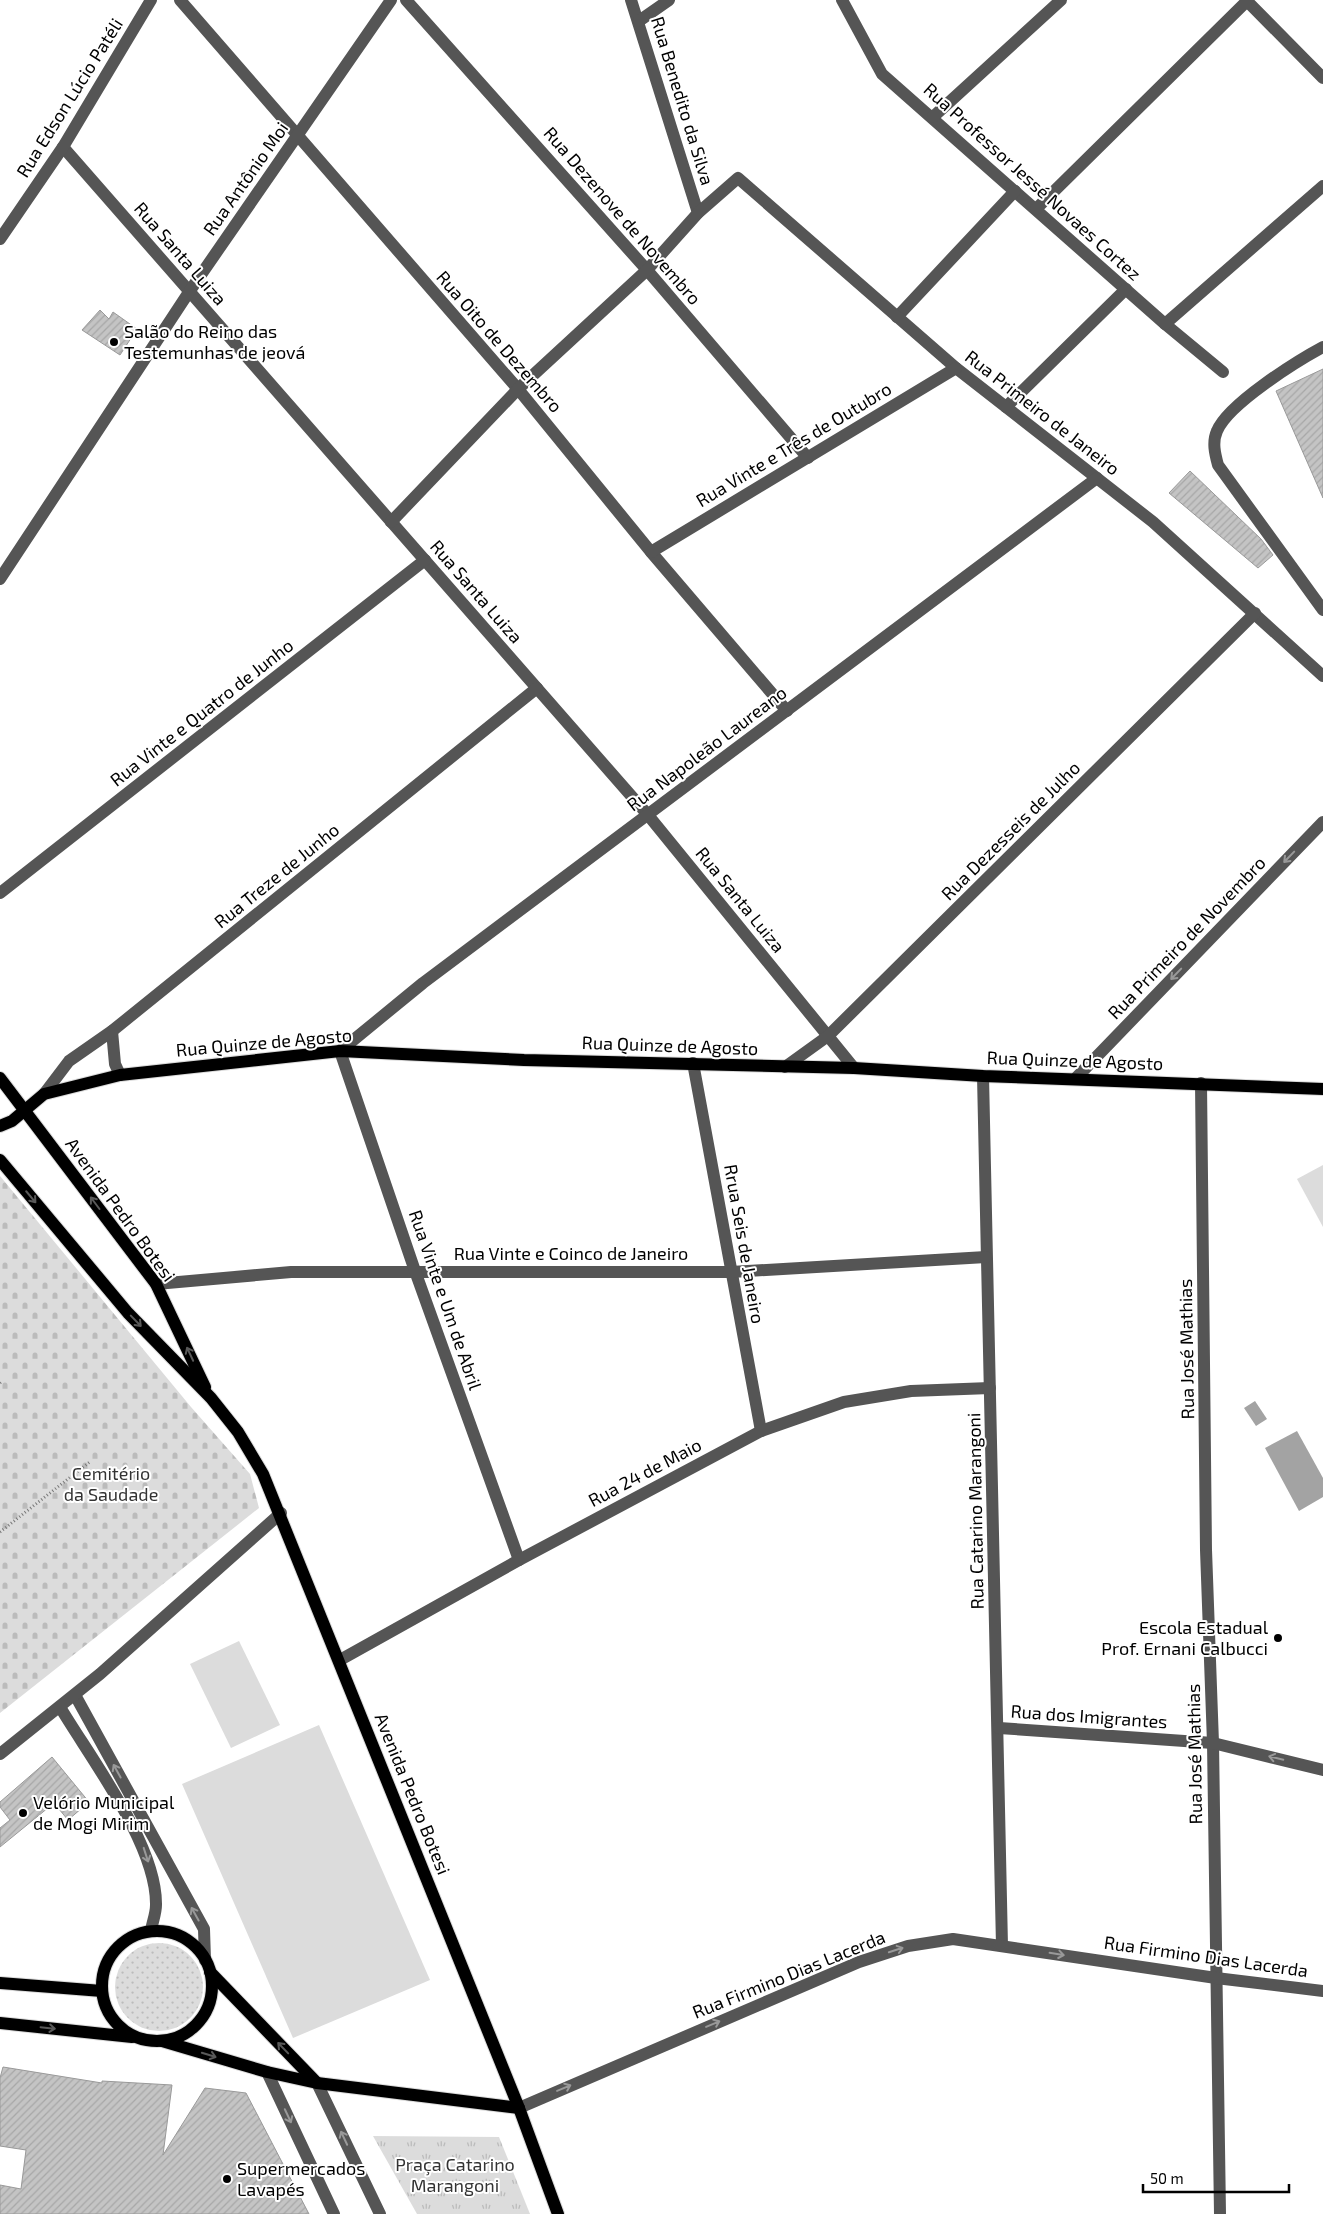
<svg xmlns="http://www.w3.org/2000/svg" width="1323" height="2214" font-family="'Exo 2',sans-serif">
	<defs>
		<pattern id="grass-dots" width="8" height="8" patternUnits="userSpaceOnUse" patternTransform="scale(1.25)"><rect width="8" height="8" fill="#dcdcdc"/><path d="M2 2h.1M6 6h.1" fill="none" stroke="#bbb" stroke-width="1.8" stroke-linecap="round"/></pattern>
		<pattern id="cemetery-stones" width="16" height="16" patternUnits="userSpaceOnUse" patternTransform="scale(1.25)"><rect width="16" height="16" fill="#dcdcdc"/><path d="M2 7V4a2 2 0 0 1 4 0v3zM10 15v-3a2 2 0 0 1 4 0v3z" fill="#bbb"/></pattern>
		<pattern id="park-tufts" width="24" height="20" patternUnits="userSpaceOnUse" patternTransform="scale(1.25)"><rect width="24" height="20" fill="#dcdcdc"/><path d="M3 7l-1-3M5 7V3M7 7l1-3M15 17l-1-3M17 17v-4M19 17l1-3" fill="none" stroke="#bbb"/></pattern>
		<pattern id="building-hatch" width="6" height="6" patternUnits="userSpaceOnUse" patternTransform="scale(1.25)"><rect width="6" height="6" fill="#c4c4c4"/><path d="M-1 1l2-2M0 6l6-6M5 7l2-2" fill="none" stroke="#a7a7a7"/></pattern>
	</defs>
	<rect width="100%" height="100%" fill="#fff"/>
	<circle fill="url(#grass-dots)" cx="159" cy="1987" r="44"/>
	<path fill="url(#cemetery-stones)" d="M 0,1176 L 191,1407 L 250,1474 L 259,1508 L 0,1713 Z"/>
	<path fill="url(#park-tufts)" d="M 373,2136 L 499,2137 L 530,2214 L 417,2214 Z"/>
	<g fill="#dcdcdc">
		<path d="M 1323,1165 L 1323,1227 L 1297,1179 Z"/>
		<path d="M 239,1641 L 280,1725 L 231,1748 L 190,1664 Z"/>
		<path d="M 319,1725 L 430,1980 L 293,2038 L 182,1784 Z"/>
	</g>
	<g fill="#a3a3a3">
		<path d="M 1255,1401 L 1267,1419 L 1256,1426 L 1244,1408 Z"/>
		<path d="M 1297,1431 L 1323,1478 L 1323,1497 L 1299,1511 L 1265,1448 Z"/>
	</g>
	<g fill="url(#building-hatch)" stroke="#999">
		<path d="M 100,310 L 109,319 L 113,312 L 137,329 L 120,355 L 82,330 Z"/>
		<path d="M 1323,369 L 1323,498 L 1276,391 Z"/>
		<path d="M 1190,471 L 1261,539 L 1273,555 L 1258,568 L 1169,493 Z"/>
		<path d="M 52,1757 L 89,1802 L 68,1820 L 54,1803 L 0,1847 L 0,1828 L 10,1820 L 0,1807 L 0,1802 Z"/>
		<path d="M 3,2067 L 102,2083 L 102,2081 L 172,2085 L 163,2155 L 205,2088 L 246,2093 L 309,2214 L 0,2214 L 0,2185 L 21,2189 L 26,2150 L 0,2146 L 0,2078 Z"/>
	</g>
	<g fill="none" stroke-linecap="round" stroke-linejoin="round">
		<defs>
			<g id="major">
				<path d="M 0,1078 L 156,1284 L 205,1387"/>
				<path d="M 0,1126 L 12,1121 L 44,1094 L 120,1075 L 340,1051 L 524,1060 L 854,1068 L 983,1076 L 1323,1089"/>
				<path d="M 0,1160 L 128,1313 L 211,1398 L 238,1432 L 263,1474 L 519,2108 L 558,2214"/>
				<circle cx="157" cy="1986" r="55"/>
				<path d="M 210,1972 L 317,2083"/>
				<path d="M 0,1983 L 102,1991"/>
				<path d="M 0,2023 L 132,2037"/>
				<path d="M 162,2041 L 267,2072 L 317,2083 L 519,2108"/>
			</g>
		</defs>
		<use href="#major" stroke="#dbdbdb" stroke-width="14"/>
		<g stroke="#777" stroke-width="3" stroke-dasharray="1 2.5" stroke-linecap="butt">
			<path d="M 0,1383 L 1,1382"/>
			<path d="M 0,1532 L 91,1461"/>
		</g>
		<g stroke="#555" stroke-width="12">
			<path d="M 180,0 L 518,389 L 651,552 L 787,711"/>
			<path d="M 406,0 L 647,270 L 808,458"/>
			<path d="M 631,0 L 698,213"/>
			<path d="M 842,0 L 882,74 L 1165,324 L 1223,372"/>
			<path d="M 1246,0 L 1323,78"/>
			<path d="M 639,21 L 669,0"/>
			<path d="M 933,117 L 1061,0"/>
			<path d="M 63,147 L 648,815 L 854,1068"/>
			<path d="M 1036,209 L 1248,0"/>
			<path d="M 0,239 L 63,147 L 151,0"/>
			<path d="M 897,317 L 1015,191"/>
			<path d="M 1165,324 L 1323,186"/>
			<path d="M 1323,347 C 1297,361 1228,404 1217,431 C 1212,442 1215,454 1218,465 L 1323,610"/>
			<path d="M 1006,407 L 1126,289"/>
			<path d="M 391,522 L 518,389 L 647,270 L 698,213 L 738,178 L 956,368 L 1153,522 L 1323,676"/>
			<path d="M 651,552 L 956,368"/>
			<path d="M 0,579 L 189,292 L 391,0"/>
			<path d="M 0,893 L 425,560"/>
			<path d="M 112,1031 L 115,1064 L 120,1075"/>
			<path d="M 693,1063 L 761,1431"/>
			<path d="M 785,1067 L 828,1036 L 1255,613"/>
			<path d="M 983,1076 L 1002,1946"/>
			<path d="M 1076,1078 L 1323,822"/>
			<path d="M 1201,1083 L 1206,1550 L 1213,1743 L 1220,2214"/>
			<path d="M 44,1094 L 69,1061 L 112,1031 L 537,688"/>
			<path d="M 156,1284 L 291,1272 L 731,1272 L 986,1257"/>
			<path d="M 519,1560 L 415,1271 L 340,1051 L 423,983 L 1097,478"/>
			<path d="M 340,1660 L 519,1560 L 761,1431 L 844,1402 L 911,1391 L 990,1388"/>
			<path d="M 75,1695 L 204,1929 L 205,1960"/>
			<path d="M 60,1707 C 91,1759 157,1845 156,1905 C 156,1914 152,1923 151,1931"/>
			<path d="M 999,1728 L 1213,1743 L 1323,1770"/>
			<path d="M 0,1754 L 100,1674 L 281,1513"/>
			<path d="M 267,2072 L 334,2214"/>
			<path d="M 317,2083 L 380,2214"/>
			<path d="M 519,2108 L 859,1962 L 908,1946 L 953,1939 L 1216,1978 L 1323,1991"/>
		</g>
		<use href="#major" stroke="#000" stroke-width="12"/>
	</g>
	<defs><path id="oneway-shaft" d="M-6 0H5M1.5-3L5.5 0L1.5 3" fill="none" stroke-width="1.6" stroke-linecap="round" stroke-linejoin="round" transform="scale(1.25)"/></defs>
	<g stroke="#999">
		<use href="#oneway-shaft" transform="translate(1289 857) rotate(134)"/>
		<use href="#oneway-shaft" transform="translate(1176 974) rotate(134)"/>
		<use href="#oneway-shaft" transform="translate(1276 1758) rotate(-166)"/>
		<use href="#oneway-shaft" transform="translate(117 1771) rotate(-119)"/>
		<use href="#oneway-shaft" transform="translate(146 1855) rotate(72)"/>
		<use href="#oneway-shaft" transform="translate(195 1914) rotate(-119)"/>
		<use href="#oneway-shaft" transform="translate(896 1950) rotate(-18)"/>
		<use href="#oneway-shaft" transform="translate(1057 1954) rotate(9)"/>
		<use href="#oneway-shaft" transform="translate(713 2024) rotate(-23)"/>
		<use href="#oneway-shaft" transform="translate(564 2088) rotate(-23)"/>
		<use href="#oneway-shaft" transform="translate(288 2116) rotate(65)"/>
		<use href="#oneway-shaft" transform="translate(344 2138) rotate(-115)"/>
	</g>
	<g stroke="#595959">
		<use href="#oneway-shaft" transform="translate(31 1197) rotate(50)"/>
		<use href="#oneway-shaft" transform="translate(95 1203) rotate(-127)"/>
		<use href="#oneway-shaft" transform="translate(136 1321) rotate(46)"/>
		<use href="#oneway-shaft" transform="translate(190 1354) rotate(-115)"/>
		<use href="#oneway-shaft" transform="translate(48 2028) rotate(6)"/>
		<use href="#oneway-shaft" transform="translate(283 2048) rotate(-134)"/>
		<use href="#oneway-shaft" transform="translate(209 2055) rotate(17)"/>
	</g>
	<g fill="#000" stroke="#fff" stroke-width="2">
		<circle cx="114" cy="342" r="5"/>
		<circle cx="1278" cy="1638" r="5"/>
		<circle cx="23" cy="1813" r="5"/>
		<circle cx="227" cy="2179" r="5"/>
	</g>
	<g text-anchor="middle" stroke-width="4" stroke-linejoin="round" paint-order="stroke">
		<g font-size="18" fill="#000" stroke="#fff">
			<text transform="translate(70 98) rotate(-58)" y="6">Rua Edson Lúcio Patéli</text>
			<text transform="translate(682 101) rotate(73)" y="6">Rua Benedito da Silva</text>
			<text transform="translate(246 179) rotate(-55)" y="6">Rua Antônio Moi</text>
			<text transform="translate(1032 182) rotate(42)" y="6">Rua Professor Jessé Novaes Cortez</text>
			<text transform="translate(622 216) rotate(49)" y="6">Rua Dezenove de Novembro</text>
			<text transform="translate(180 254) rotate(49)" y="6">Rua Santa Luiza</text>
			<text transform="translate(499 342) rotate(49)" y="6">Rua Oito de Dezembro</text>
			<text transform="translate(1042 413) rotate(38)" y="6">Rua Primeiro de Janeiro</text>
			<text transform="translate(794 445) rotate(-31)" y="6">Rua Vinte e Três de Outubro</text>
			<text transform="translate(476 592) rotate(49)" y="6">Rua Santa Luiza</text>
			<text transform="translate(202 713) rotate(-38)" y="6">Rua Vinte e Quatro de Junho</text>
			<text transform="translate(707 749) rotate(-37)" y="6">Rua Napoleão Laureano</text>
			<text transform="translate(1011 831) rotate(-45)" y="6">Rua Dezesseis de Julho</text>
			<text transform="translate(277 876) rotate(-39)" y="6">Rua Treze de Junho</text>
			<text transform="translate(740 900) rotate(51)" y="6">Rua Santa Luiza</text>
			<text transform="translate(1187 938) rotate(-46)" y="6">Rua Primeiro de Novembro</text>
			<text transform="translate(264 1043) rotate(-5)" y="6">Rua Quinze de Agosto</text>
			<text transform="translate(670 1046) rotate(2)" y="6">Rua Quinze de Agosto</text>
			<text transform="translate(1075 1061) rotate(2)" y="6">Rua Quinze de Agosto</text>
			<text transform="translate(120 1210) rotate(54)" y="6">Avenida Pedro Botesi</text>
			<text transform="translate(744 1244) rotate(80)" y="6">Rrua Seis de Janeiro</text>
			<text x="571" y="1260">Rua Vinte e Coinco de Janeiro</text>
			<text transform="translate(445 1300) rotate(71)" y="6">Rua Vinte e Um de Abril</text>
			<text transform="translate(1187 1349) rotate(-91)" y="6">Rua José Mathias</text>
			<text transform="translate(645 1473) rotate(-28)" y="6">Rua 24 de Maio</text>
			<text transform="translate(976 1511) rotate(-91)" y="6">Rua Catarino Marangoni</text>
			<text transform="translate(1089 1717) rotate(4)" y="6">Rua dos Imigrantes</text>
			<text transform="translate(1195 1754) rotate(-91)" y="6">Rua José Mathias</text>
			<text transform="translate(412 1794) rotate(68)" y="6">Avenida Pedro Botesi</text>
			<text transform="translate(1206 1957) rotate(8)" y="6">Rua Firmino Dias Lacerda</text>
			<text transform="translate(789 1975) rotate(-22)" y="6">Rua Firmino Dias Lacerda</text>
		</g>
		<g font-size="18" fill="#000" stroke="#fff" text-anchor="start">
			<text x="124" y="338">Salão do Reino das<tspan x="124" dy="21">Testemunhas de jeová</tspan></text>
			<text x="1268" y="1634" text-anchor="end">Escola Estadual<tspan x="1268" dy="21">Prof. Ernani Calbucci</tspan></text>
			<text x="33" y="1809">Velório Municipal<tspan x="33" dy="21">de Mogi Mirim</tspan></text>
			<text x="237" y="2175">Supermercados<tspan x="237" dy="21">Lavapés</tspan></text>
		</g>
		<g font-size="18" fill="#333" stroke="#fff">
			<text x="111" y="1480">Cemitério<tspan x="111" dy="21">da Saudade</tspan></text>
			<text x="455" y="2171">Praça Catarino<tspan x="455" dy="21">Marangoni</tspan></text>
		</g>
	</g>
	<path d="M1143 2184v8h146v-8" fill="none" stroke="#000000" stroke-width="2.5"/>
	<text x="1150" y="2184" font-size="15" fill="#000000" stroke="#ffffff" stroke-width="4" paint-order="stroke">50 m</text>
</svg>
